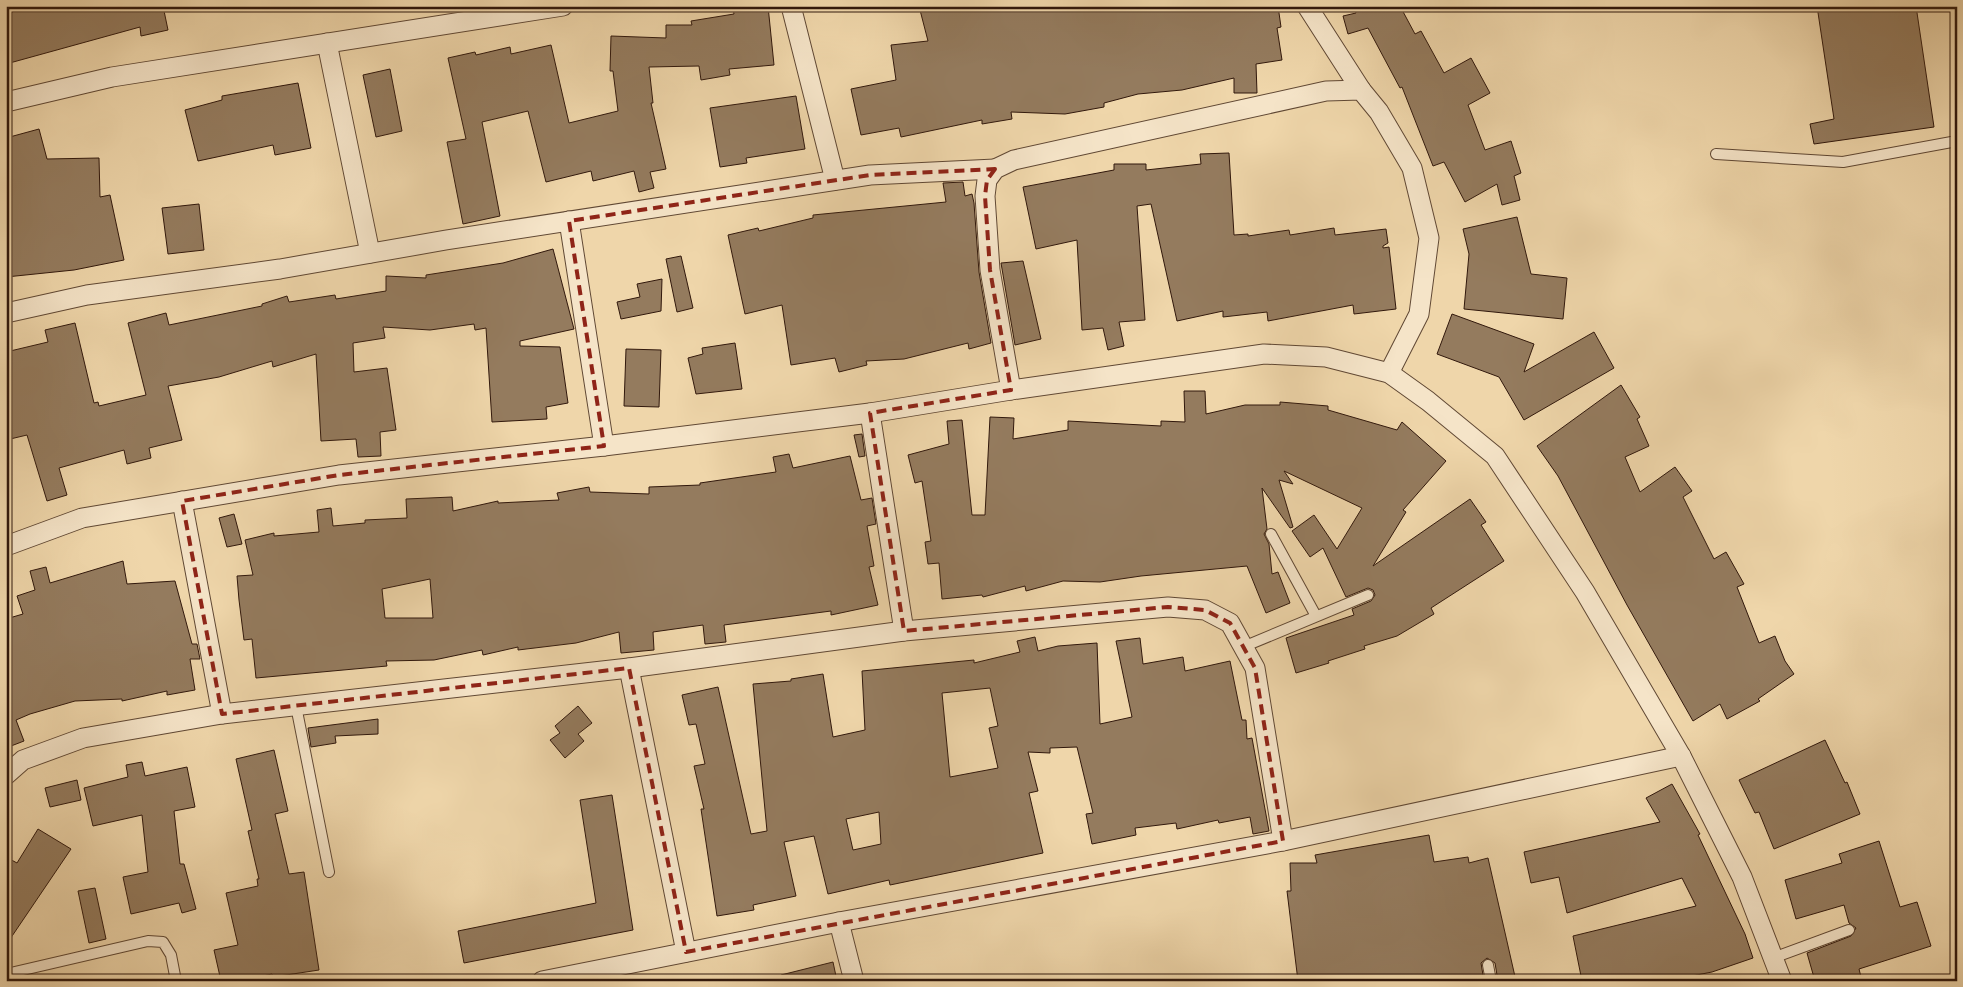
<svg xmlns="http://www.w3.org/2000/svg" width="1963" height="987" font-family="'Libre Caslon Text',serif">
	<rect width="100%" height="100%" fill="#efd6aa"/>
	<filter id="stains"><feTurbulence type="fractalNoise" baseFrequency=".004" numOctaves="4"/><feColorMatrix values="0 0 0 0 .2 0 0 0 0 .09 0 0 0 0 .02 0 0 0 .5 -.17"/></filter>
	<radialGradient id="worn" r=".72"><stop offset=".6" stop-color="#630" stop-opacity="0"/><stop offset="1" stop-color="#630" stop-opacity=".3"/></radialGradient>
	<g fill="#947b5e" stroke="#31180c" fill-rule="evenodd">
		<path d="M 6,6 L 163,6 L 168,30 L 141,36 L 140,27 L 6,64 Z"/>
		<path d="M 751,6 L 768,6 L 774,65 L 729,69 L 730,75 L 701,80 L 699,66 L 649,67 L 653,103 L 651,103 L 666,169 L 650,172 L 654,188 L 639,192 L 634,171 L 593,181 L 591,171 L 546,182 L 528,111 L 482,122 L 500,216 L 463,224 L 447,142 L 466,139 L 448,58 L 475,52 L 476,55 L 510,47 L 511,54 L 551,45 L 569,123 L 618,111 L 613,71 L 610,71 L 611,36 L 666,38 L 666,25 L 692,25 L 691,21 L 734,14 L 733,8 Z"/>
		<path d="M 936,6 L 1278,6 L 1281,27 L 1277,28 L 1282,60 L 1256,64 L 1257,93 L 1234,93 L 1234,78 L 1182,90 L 1138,94 L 1104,103 L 1104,107 L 1065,114 L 1011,112 L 1012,119 L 982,124 L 982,120 L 901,137 L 899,128 L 861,135 L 851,89 L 896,80 L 891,45 L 928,41 L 920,10 Z"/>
		<path d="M 1354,6 L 1400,6 L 1415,34 L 1421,31 L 1444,73 L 1471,58 L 1490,93 L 1468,105 L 1485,150 L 1511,141 L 1521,173 L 1514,176 L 1520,200 L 1502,205 L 1497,184 L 1465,202 L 1444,162 L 1433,166 L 1402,87 L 1400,88 L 1368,28 L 1348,34 L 1343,16 L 1356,13 Z"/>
		<path d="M 1817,6 L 1916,6 L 1934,127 L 1814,144 L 1810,124 L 1834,119 Z"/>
		<path d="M 390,69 L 402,131 L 376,137 L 363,75 Z"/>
		<path d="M 298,83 L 311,148 L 275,155 L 273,145 L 198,161 L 185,110 L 222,100 L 222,96 Z"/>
		<path d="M 796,96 L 805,149 L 746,158 L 747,163 L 720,167 L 710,108 Z"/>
		<path d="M 39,129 L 47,159 L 99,158 L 100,197 L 110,195 L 124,260 L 74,270 L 6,277 L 6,138 Z"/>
		<path d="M 1229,153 L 1234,235 L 1248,234 L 1248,236 L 1289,230 L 1290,235 L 1334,228 L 1335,235 L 1386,229 L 1388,243 L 1383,246 L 1383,248 L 1389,247 L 1396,309 L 1354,314 L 1353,305 L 1268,321 L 1267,312 L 1223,317 L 1223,311 L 1177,321 L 1151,204 L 1137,206 L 1145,320 L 1119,322 L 1124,346 L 1108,350 L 1103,328 L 1082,330 L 1077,240 L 1036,249 L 1023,187 L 1114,170 L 1114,164 L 1146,164 L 1146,170 L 1201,164 L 1200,154 Z"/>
		<path d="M 963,182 L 965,196 L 972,194 L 974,203 L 979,272 L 991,343 L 969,349 L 968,343 L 904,359 L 866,361 L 867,365 L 839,372 L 835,358 L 791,365 L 782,305 L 745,314 L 728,235 L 758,228 L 759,231 L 813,218 L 813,215 L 946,202 L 943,183 Z"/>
		<path d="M 199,204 L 204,250 L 168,254 L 162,208 Z"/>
		<path d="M 1517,217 L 1531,274 L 1567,278 L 1563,319 L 1464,309 L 1469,254 L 1463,229 Z"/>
		<path d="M 553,249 L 574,329 L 520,341 L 520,346 L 560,347 L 568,403 L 546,407 L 547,419 L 492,422 L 486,328 L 475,330 L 474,324 L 430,330 L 383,327 L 385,338 L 353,343 L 354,372 L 387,368 L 396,430 L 380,432 L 381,456 L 358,457 L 356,439 L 321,441 L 316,354 L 273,367 L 272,361 L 219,377 L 168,386 L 182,440 L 149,448 L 151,458 L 127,464 L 124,450 L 59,468 L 67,495 L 47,501 L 27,435 L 6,440 L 6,352 L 48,342 L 45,330 L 75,323 L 94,403 L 98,402 L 99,406 L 146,395 L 128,323 L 166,313 L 169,325 L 262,306 L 262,304 L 287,296 L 289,302 L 335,295 L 336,299 L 386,291 L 386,276 L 426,278 L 426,275 L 503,263 Z"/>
		<path d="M 681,256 L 693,308 L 677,312 L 666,259 Z"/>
		<path d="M 1023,261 L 1041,339 L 1015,345 L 1001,263 Z"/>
		<path d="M 662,279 L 661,311 L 621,319 L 617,302 L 640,297 L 637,284 Z"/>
		<path d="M 1452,314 L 1534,344 L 1524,372 L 1594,332 L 1614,368 L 1524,420 L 1499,377 L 1437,354 Z"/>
		<path d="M 735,343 L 742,389 L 696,394 L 688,358 L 703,354 L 702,348 Z"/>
		<path d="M 626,349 L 661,350 L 659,407 L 624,406 Z"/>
		<path d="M 1621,385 L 1640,417 L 1637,419 L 1649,446 L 1625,457 L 1640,492 L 1675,467 L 1692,491 L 1683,497 L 1714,559 L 1726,552 L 1744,584 L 1737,587 L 1759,643 L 1775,636 L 1785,661 L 1794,674 L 1758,699 L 1760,701 L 1727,719 L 1720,704 L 1693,721 L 1627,605 L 1558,476 L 1537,446 Z"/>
		<path d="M 1184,391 L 1205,391 L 1206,414 L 1245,405 L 1280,405 L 1280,402 L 1328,406 L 1328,410 L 1397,430 L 1402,422 L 1446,461 L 1403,510 L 1406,512 L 1373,566 L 1470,499 L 1486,522 L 1481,525 L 1504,561 L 1431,608 L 1434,614 L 1397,636 L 1364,646 L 1365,649 L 1328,661 L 1329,663 L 1296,673 L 1286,638 L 1354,615 L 1352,609 L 1371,601 L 1375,595 L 1373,590 L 1368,588 L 1346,597 L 1323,548 L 1310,557 L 1292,531 L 1314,515 L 1337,549 L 1362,508 L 1284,471 L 1293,484 L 1279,480 L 1293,527 L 1290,528 L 1262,488 L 1267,529 L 1264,534 L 1269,544 L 1272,574 L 1278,572 L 1290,603 L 1266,613 L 1247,566 L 1141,576 L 1100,582 L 1063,581 L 1026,591 L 1025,586 L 983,597 L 982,595 L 942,599 L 939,563 L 928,564 L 925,542 L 931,541 L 922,481 L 915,483 L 908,455 L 949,444 L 947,421 L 962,420 L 972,515 L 985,515 L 990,417 L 1014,418 L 1013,439 L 1068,430 L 1068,421 L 1161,426 L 1161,421 L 1185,422 Z"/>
		<path d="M 862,434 L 865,456 L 859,457 L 854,435 Z"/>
		<path d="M 789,454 L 793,468 L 850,456 L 861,500 L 872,498 L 876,524 L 867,526 L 874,566 L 869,567 L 878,605 L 831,615 L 831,611 L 724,625 L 726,642 L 705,644 L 703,625 L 653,632 L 654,650 L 621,653 L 619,632 L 576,643 L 518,650 L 518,647 L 483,655 L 482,650 L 434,660 L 386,661 L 387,666 L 256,678 L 252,639 L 244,640 L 239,600 L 237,576 L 253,575 L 245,540 L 274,533 L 274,536 L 319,532 L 317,510 L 331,508 L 333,526 L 365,523 L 365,520 L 407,518 L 406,499 L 452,497 L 453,511 L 498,501 L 498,503 L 559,500 L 557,493 L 589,487 L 590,492 L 649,494 L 649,487 L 700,485 L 700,483 L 776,472 L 773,457 ZM 430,579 L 433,618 L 385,618 L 382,589 Z"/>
		<path d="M 234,514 L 242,544 L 227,547 L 219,518 Z"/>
		<path d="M 123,561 L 127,584 L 175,581 L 192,644 L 197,644 L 200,659 L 190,659 L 195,690 L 167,695 L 167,691 L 122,701 L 122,699 L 75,701 L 30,714 L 16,720 L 24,741 L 11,746 L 6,734 L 6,619 L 23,614 L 17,596 L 35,590 L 30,571 L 46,567 L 50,583 Z"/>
		<path d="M 1035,637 L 1038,651 L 1058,646 L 1097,643 L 1100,724 L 1132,717 L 1116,641 L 1140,638 L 1143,664 L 1183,657 L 1185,671 L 1230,661 L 1242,720 L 1246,720 L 1247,739 L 1252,738 L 1269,831 L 1253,834 L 1250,817 L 1219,823 L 1218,820 L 1177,829 L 1176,823 L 1135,828 L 1136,835 L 1092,844 L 1086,814 L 1093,813 L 1077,747 L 1050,748 L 1050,753 L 1028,752 L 1038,791 L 1029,793 L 1043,853 L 890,885 L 889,880 L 828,894 L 814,836 L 784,842 L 796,896 L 753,905 L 754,910 L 717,916 L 701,809 L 704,809 L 694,766 L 705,764 L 696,724 L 689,725 L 682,695 L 718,687 L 751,834 L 767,831 L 753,684 L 791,681 L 791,679 L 823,674 L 833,737 L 865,730 L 862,671 L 974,660 L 974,663 L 1020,652 L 1017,641 ZM 990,688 L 998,726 L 989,728 L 998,768 L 950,777 L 942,693 ZM 879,812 L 881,844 L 853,850 L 846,819 Z"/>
		<path d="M 578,706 L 592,723 L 578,734 L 584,741 L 565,758 L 550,740 L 560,733 L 555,726 Z"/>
		<path d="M 378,719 L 378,734 L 335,736 L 336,743 L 311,747 L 308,728 Z"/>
		<path d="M 1825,740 L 1845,783 L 1847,782 L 1860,814 L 1774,849 L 1759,812 L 1755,813 L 1739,780 Z"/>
		<path d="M 274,750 L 288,811 L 275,814 L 289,874 L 304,872 L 319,970 L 273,977 L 272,974 L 239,981 L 221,981 L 214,950 L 238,945 L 226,893 L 258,886 L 257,879 L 259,879 L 248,831 L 252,830 L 236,759 Z"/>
		<path d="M 142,762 L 145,776 L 187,767 L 195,807 L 174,811 L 180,864 L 184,864 L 196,909 L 182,913 L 179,903 L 131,914 L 123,877 L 148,872 L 142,815 L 93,826 L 84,788 L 128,777 L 126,765 Z"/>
		<path d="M 77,780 L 81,800 L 50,807 L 45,788 Z"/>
		<path d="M 1672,784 L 1700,834 L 1698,835 L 1745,934 L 1753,958 L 1712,972 L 1666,981 L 1582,981 L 1573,936 L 1696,906 L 1682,878 L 1567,913 L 1559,877 L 1531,883 L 1524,852 L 1660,822 L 1646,798 Z"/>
		<path d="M 612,795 L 633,930 L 464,963 L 458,931 L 596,903 L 580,800 Z"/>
		<path d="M 38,829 L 71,849 L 6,945 L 6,857 L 17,863 Z"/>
		<path d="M 1429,835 L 1434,862 L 1468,857 L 1469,863 L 1488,858 L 1516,981 L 1498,981 L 1495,963 L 1487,958 L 1481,963 L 1484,981 L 1298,981 L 1287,891 L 1291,891 L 1290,863 L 1317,863 L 1315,855 Z"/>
		<path d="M 1879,841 L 1900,907 L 1917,902 L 1931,946 L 1859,969 L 1862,981 L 1815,981 L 1807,953 L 1851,936 L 1856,928 L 1849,923 L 1844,905 L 1796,919 L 1785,880 L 1842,863 L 1839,854 Z"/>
		<path d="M 95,888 L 106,939 L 89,943 L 78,891 Z"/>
		<path d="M 833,962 L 837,981 L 782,981 L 781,975 Z"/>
	</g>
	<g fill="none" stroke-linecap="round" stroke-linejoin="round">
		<defs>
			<g id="service">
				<path d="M 1716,154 L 1843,162 L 1957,141"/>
				<path d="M 1271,534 L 1316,616"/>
				<path d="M 1243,647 L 1368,595"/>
				<path d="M 296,706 L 329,872"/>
				<path d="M 1773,958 L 1849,930"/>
				<path d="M 1488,965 L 1491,981"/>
				<path d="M 6,974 L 148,941 L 163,942 L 171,955 L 176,981"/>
			</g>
			<g id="minor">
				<path d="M 791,6 L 835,180"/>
				<path d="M 1307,6 L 1361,90"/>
				<path d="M 327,43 L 370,253"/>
				<path d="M 6,102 L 112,77 L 563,6"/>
				<path d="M 569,221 L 604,446"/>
				<path d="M 6,313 L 87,295 L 280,269 L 446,240 L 870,175 L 995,169"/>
				<path d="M 1011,390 L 990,270 L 985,196 L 987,180 L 995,169 L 1014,160 L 1326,91 L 1361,90 L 1379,112 L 1412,168 L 1429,238 L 1419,314 L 1389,373"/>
				<path d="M 870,413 L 904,631"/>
				<path d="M 182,501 L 222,714"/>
				<path d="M 6,546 L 82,518 L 339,475 L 604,446 L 870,413 L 1011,390 L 1264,354 L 1326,357 L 1389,373 L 1428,401 L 1495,456 L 1585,592 L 1681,756 L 1742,877 L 1782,981"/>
				<path d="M 629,668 L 686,952"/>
				<path d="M 6,775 L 23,760 L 83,738 L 222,714 L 629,668 L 904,631 L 1168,607 L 1205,610 L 1230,623 L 1255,668 L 1283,841"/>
				<path d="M 839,922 L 854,981"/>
				<path d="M 542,981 L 839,922 L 1283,841 L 1681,756"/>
			</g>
		</defs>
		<use href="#service" stroke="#604834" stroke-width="12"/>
		<use href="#minor" stroke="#604834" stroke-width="21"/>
		<use href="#service" stroke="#f5e4c8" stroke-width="10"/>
		<use href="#minor" stroke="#f5e4c8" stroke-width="19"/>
	</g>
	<path fill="none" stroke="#8f2418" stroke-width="4" stroke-dasharray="10 6" stroke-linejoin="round" d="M 995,169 L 987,180 L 985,196 L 990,270 L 1011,390 L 870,413 L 904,631 L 1168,607 L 1205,610 L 1230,623 L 1255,668 L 1283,841 L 686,952 L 629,668 L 222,714 L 182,501 L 339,475 L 604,446 L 569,221 L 870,175 Z"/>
	<rect width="1963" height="987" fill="none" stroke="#efd6aa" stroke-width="25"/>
	<rect x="8" y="8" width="1948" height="972" fill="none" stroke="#31180c" stroke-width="2.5"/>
	<rect x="12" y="12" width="1938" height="962" fill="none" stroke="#31180c"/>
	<rect width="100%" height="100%" filter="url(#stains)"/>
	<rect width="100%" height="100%" fill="url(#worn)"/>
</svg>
